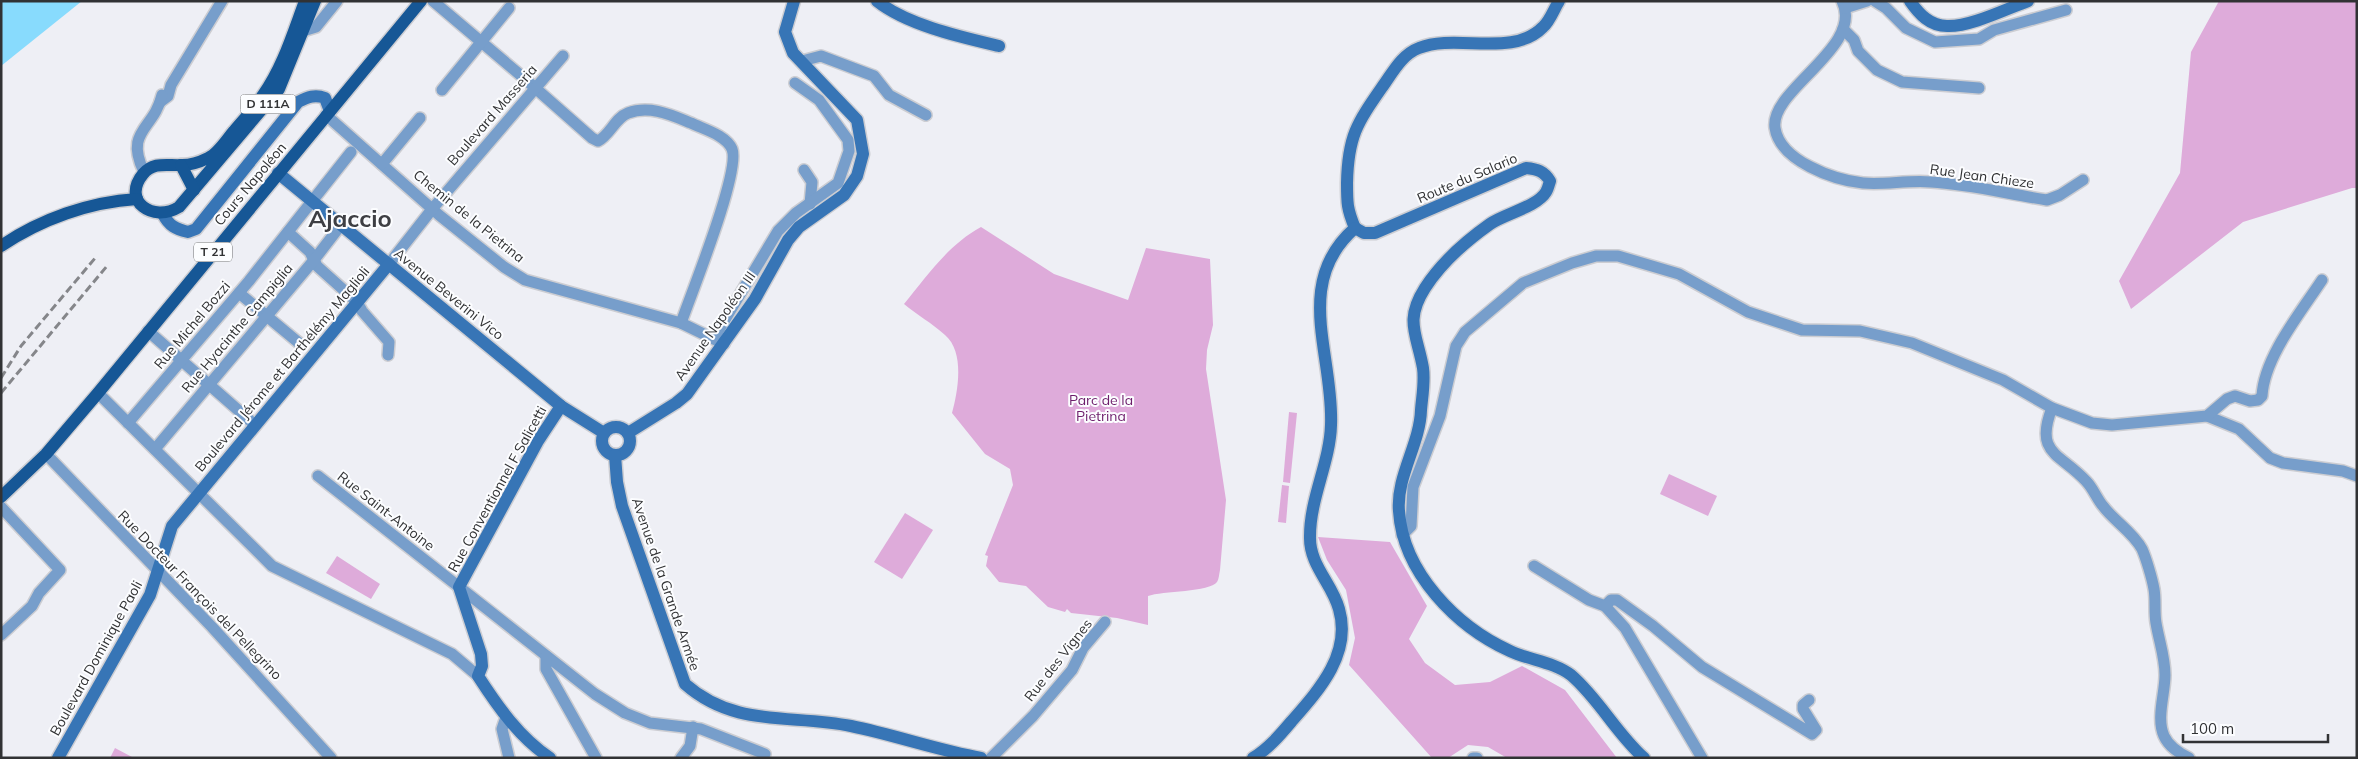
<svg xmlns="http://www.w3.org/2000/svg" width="2358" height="759" font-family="Mulish,sans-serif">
	<rect width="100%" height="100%" fill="#eeeff5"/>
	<g fill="#deabda">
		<path d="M 2219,1 L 2357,1 L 2357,188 L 2352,188 L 2243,222 L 2131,309 L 2119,281 L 2180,173 L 2191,52 Z"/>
		<path d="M 981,227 L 1054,274 L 1128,300 L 1146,248 L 1210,259 L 1213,325 L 1207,350 L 1206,369 L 1226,500 L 1220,570 C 1219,574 1219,579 1217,582 C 1210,592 1162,591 1148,596 L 1148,625 L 1117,618 L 1071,613 L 1067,609 L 1065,612 L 1048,607 L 1026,586 L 999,582 L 986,566 L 988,556 L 985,555 L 1013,485 L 1010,469 L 985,454 L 952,413 C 958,391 965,352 945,335 C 932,323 917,315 904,304 C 927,276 948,245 981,227 Z"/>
		<path d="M 1289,412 L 1297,413 L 1290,483 L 1283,482 Z"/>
		<path d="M 1669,474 L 1717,496 L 1708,516 L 1660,494 Z"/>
		<path d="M 1282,485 L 1289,486 L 1286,523 L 1278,522 Z"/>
		<path d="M 905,513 L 933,530 L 902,579 L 874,562 Z"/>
		<path d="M 1318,537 L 1390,542 L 1427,606 L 1409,639 L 1425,663 L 1455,685 L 1490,682 L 1522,666 L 1565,690 L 1617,758 L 1507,758 L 1488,747 L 1468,745 L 1448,758 L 1432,758 L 1349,665 L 1355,638 L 1346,590 L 1327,560 Z"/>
		<path d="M 337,556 L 380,584 L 371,599 L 326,573 Z"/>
		<path d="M 115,748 L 132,757 L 132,758 L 110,758 Z"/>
	</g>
	<path fill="#88dbfd" d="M 1,1 L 82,1 L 1,66 Z"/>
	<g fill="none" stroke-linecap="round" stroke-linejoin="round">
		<defs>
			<g id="street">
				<path d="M 433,1 L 525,79 L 592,138 L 598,141 C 610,135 615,118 628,113 C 650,105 671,115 691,123 C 703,129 726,135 732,149 C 741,171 691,294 681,323"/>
				<path d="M 1842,1 C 1865,47 1769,90 1775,128 C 1780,161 1834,180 1863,183 C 1885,185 1908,180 1931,182 C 1969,184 2008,194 2047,200 L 2060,195 L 2083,180"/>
				<path d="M 1875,1 L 1886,8 L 1906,28 L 1935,42 L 1979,39 L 1994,30 L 2066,10"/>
				<path d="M 1845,8 L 1867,1"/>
				<path d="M 1843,29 L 1854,40 L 1858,51 L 1877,70 L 1902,82 L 1979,88"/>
				<path d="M 303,31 L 316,27 L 337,1"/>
				<path d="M 802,61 L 821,56 L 874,76 L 889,95 L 926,115"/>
				<path d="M 442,90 L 509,8"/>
				<path d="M 160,102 L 168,96 L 171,85 L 222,1"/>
				<path d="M 326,115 L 439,215 L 504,267 L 525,280 L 681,323 L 724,344"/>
				<path d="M 382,164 L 420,118"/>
				<path d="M 804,170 L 812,182 L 810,204"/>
				<path d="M 144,172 C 124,130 154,130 162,95"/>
				<path d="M 288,232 L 310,252 L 317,266 L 357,302 L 362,311 L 389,342 L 388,355"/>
				<path d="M 389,264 L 433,208 L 563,56"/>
				<path d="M 239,293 L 299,343"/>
				<path d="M 148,331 L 254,424"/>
				<path d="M 714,338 L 778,231 L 796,213 L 838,183 L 849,151 L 848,140 L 819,100 L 795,83"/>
				<path d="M 98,393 L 272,566 L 452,654 L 478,676"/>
				<path d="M 2052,408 C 2034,454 2060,453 2086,481 C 2093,488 2097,499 2103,506 C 2114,521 2133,532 2142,549 C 2146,558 2152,578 2154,589 C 2156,600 2154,612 2156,623 C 2159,641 2165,657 2165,675 C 2165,694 2156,718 2164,736 C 2169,747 2179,753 2189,758"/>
				<path d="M 2207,416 L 2239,429 L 2270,458 L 2283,463 L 2343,471 L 2357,476"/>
				<path d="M 128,423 L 249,281 L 351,152"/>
				<path d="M 155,449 L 314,260 L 341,225"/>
				<path d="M 46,454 L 212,627 L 331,758"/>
				<path d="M 318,476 L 595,694 L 625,713 L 650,723 L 701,729 L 765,754"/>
				<path d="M 1,507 L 60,570 L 39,593 L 32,606 L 1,635"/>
				<path d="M 1402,535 L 1411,526 L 1413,487 L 1440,416 L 1456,346 L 1465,332 L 1523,283 L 1572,263 L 1596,256 L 1618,256 L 1679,274 L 1748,312 L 1802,330 L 1860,331 L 1912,343 L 2003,380 L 2052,408 L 2092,423 L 2112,425 L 2207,416 L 2227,399 L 2235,396 L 2250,401 L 2258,400 L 2262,396 C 2264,357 2301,312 2322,280"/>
				<path d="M 1534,566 L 1589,600 L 1605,606 L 1625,628 L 1702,758"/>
				<path d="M 1605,606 L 1611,600 L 1617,600 L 1653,626 L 1702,667 L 1812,734 L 1816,730 L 1803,709 L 1803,705 L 1809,700"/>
				<path d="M 546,656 L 546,669 L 596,758"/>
				<path d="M 506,717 L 502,729 L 509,758"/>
				<path d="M 681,758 L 690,746 L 693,727"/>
				<path d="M 991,758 L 1033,716 L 1072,670 L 1083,648 L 1105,622"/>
				<path d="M 1473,758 L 1477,758"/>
			</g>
			<g id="secondary">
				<path d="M 877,1 C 907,25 961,37 999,46"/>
				<path d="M 1910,1 C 1919,14 1930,26 1947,26 C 1970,27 2006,9 2028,1"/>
				<path d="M 278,173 L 561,406 L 604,433"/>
				<path d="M 163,214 C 169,226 176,229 188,232 L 196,229 L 298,102 C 308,97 315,94 325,98 L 330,111"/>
				<path d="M 1355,228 L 1364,233 L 1375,233 L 1526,168 C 1537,169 1544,171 1550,181 C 1549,184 1548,189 1546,192 C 1537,207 1504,214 1490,224 C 1466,241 1441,263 1425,288 C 1404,321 1417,334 1423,368 C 1425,382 1422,397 1421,410 C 1420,444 1396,477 1399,511 C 1403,573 1457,627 1510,651 C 1529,660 1554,662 1571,675 C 1599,699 1616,733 1644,758"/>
				<path d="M 1355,228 C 1347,209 1347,203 1347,183 C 1348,134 1358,122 1385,83 C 1394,70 1403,54 1419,48 C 1456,33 1513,58 1543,27 C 1550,21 1554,9 1559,1"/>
				<circle cx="616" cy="441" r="14"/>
				<path d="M 628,433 L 676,403 L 687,394 L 755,299 L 788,240 L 799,227 L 844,195 L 857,176 L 863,154 L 857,120 L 793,53 L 785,32 L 794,1"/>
				<path d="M 615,455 L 617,482 L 622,506 L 685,684 C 735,728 791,714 851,726 C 895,735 937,750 981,758"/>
				<path d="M 58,758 L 150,595 L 172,526 L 389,264"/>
				<path d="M 550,758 C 519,737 498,707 478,676 L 482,666 L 481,654 L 459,587 L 538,441 L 561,406"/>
				<path d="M 1253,758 C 1268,749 1280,735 1291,722 C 1319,690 1352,654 1339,609 C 1332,583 1309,565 1310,536 C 1310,498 1330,462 1331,425 C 1334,355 1292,283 1355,228"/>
			</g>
			<g id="primary">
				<path d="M 305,1 C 293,33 283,67 263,95 C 255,108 244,119 234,131 C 227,139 218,154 208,158 C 200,162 191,165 182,165 C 168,166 154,161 143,174 C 121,201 153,223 179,207 L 279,89 L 315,1"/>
				<path d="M 181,165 L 194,190"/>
				<path d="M 1,246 C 41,219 89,202 137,199"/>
				<path d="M 1,497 L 46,454 L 98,393 L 421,1"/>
			</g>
		</defs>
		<use href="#street" stroke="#cccdd2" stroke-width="14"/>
		<use href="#secondary" stroke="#cccdd2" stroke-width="15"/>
		<use href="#primary" stroke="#cccdd2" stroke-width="15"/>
		<use href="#street" stroke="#779ecb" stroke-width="11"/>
		<use href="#secondary" stroke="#3775b6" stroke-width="12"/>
		<use href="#primary" stroke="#165796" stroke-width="12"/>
		<g stroke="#85868a" stroke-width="3" stroke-dasharray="8 4" stroke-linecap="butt">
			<path d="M 1,378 L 21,346 L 96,257"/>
			<path d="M 1,393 L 107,266"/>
		</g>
	</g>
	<g text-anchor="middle" stroke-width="4" stroke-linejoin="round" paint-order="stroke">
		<g fill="#fcfdff" stroke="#6e6f71" stroke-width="1">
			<rect x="240.5" y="94.5" width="55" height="19" rx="4"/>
			<rect x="194" y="242.5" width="38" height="19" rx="4"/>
		</g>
		<g font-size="12" font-weight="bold" fill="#313234">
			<text x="268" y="108">D 111A</text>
			<text x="213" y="256">T 21</text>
		</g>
		<g font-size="14" fill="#313234" stroke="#fcfdff">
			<text transform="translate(492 115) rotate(-49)" y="5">Boulevard Masseria</text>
			<text transform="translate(1982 176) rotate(8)" y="5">Rue Jean Chieze</text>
			<text transform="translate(1467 178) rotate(-23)" y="5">Route du Salario</text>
			<text transform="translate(250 184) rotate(-50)" y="5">Cours Napoléon</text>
			<text transform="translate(469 216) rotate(39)" y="5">Chemin de la Pietrina</text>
			<text transform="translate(449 294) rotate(39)" y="5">Avenue Beverini Vico</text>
			<text transform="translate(192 325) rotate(-50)" y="5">Rue Michel Bozzi</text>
			<text transform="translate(715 326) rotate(-55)" y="5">Avenue Napoléon III</text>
			<text transform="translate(237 328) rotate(-50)" y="5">Rue Hyacinthe Campiglia</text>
			<text transform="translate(282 369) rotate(-50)" y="5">Boulevard Jérome et Barthélémy Maglioli</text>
			<text transform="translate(497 489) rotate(-61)" y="5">Rue Conventionnel F Salicetti</text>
			<text transform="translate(386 511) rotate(38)" y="5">Rue Saint-Antoine</text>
			<text transform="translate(666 584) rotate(71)" y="5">Avenue de la Grande Armée</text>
			<text transform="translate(200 595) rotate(46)" y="5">Rue Docteur François del Pellegrino</text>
			<text transform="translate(96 658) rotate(-61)" y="5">Boulevard Dominique Paoli</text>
			<text transform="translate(1058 660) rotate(-52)" y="5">Rue des Vignes</text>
		</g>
		<g font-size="14" fill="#6d1d6b" stroke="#fcfdff">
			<text x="1101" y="405">Parc de la<tspan x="1101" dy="16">Pietrina</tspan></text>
		</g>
		<g font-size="24" font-weight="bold" fill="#3e3f44" stroke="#fcfdff">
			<text x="350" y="227">Ajaccio</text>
		</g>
	</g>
	<rect width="2358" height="759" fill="none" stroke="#313234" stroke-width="5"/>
	<path d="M2183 734v8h145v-8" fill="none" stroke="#313234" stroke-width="2.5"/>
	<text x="2190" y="734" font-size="15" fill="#313234" stroke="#fcfdff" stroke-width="4" paint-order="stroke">100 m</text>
</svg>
